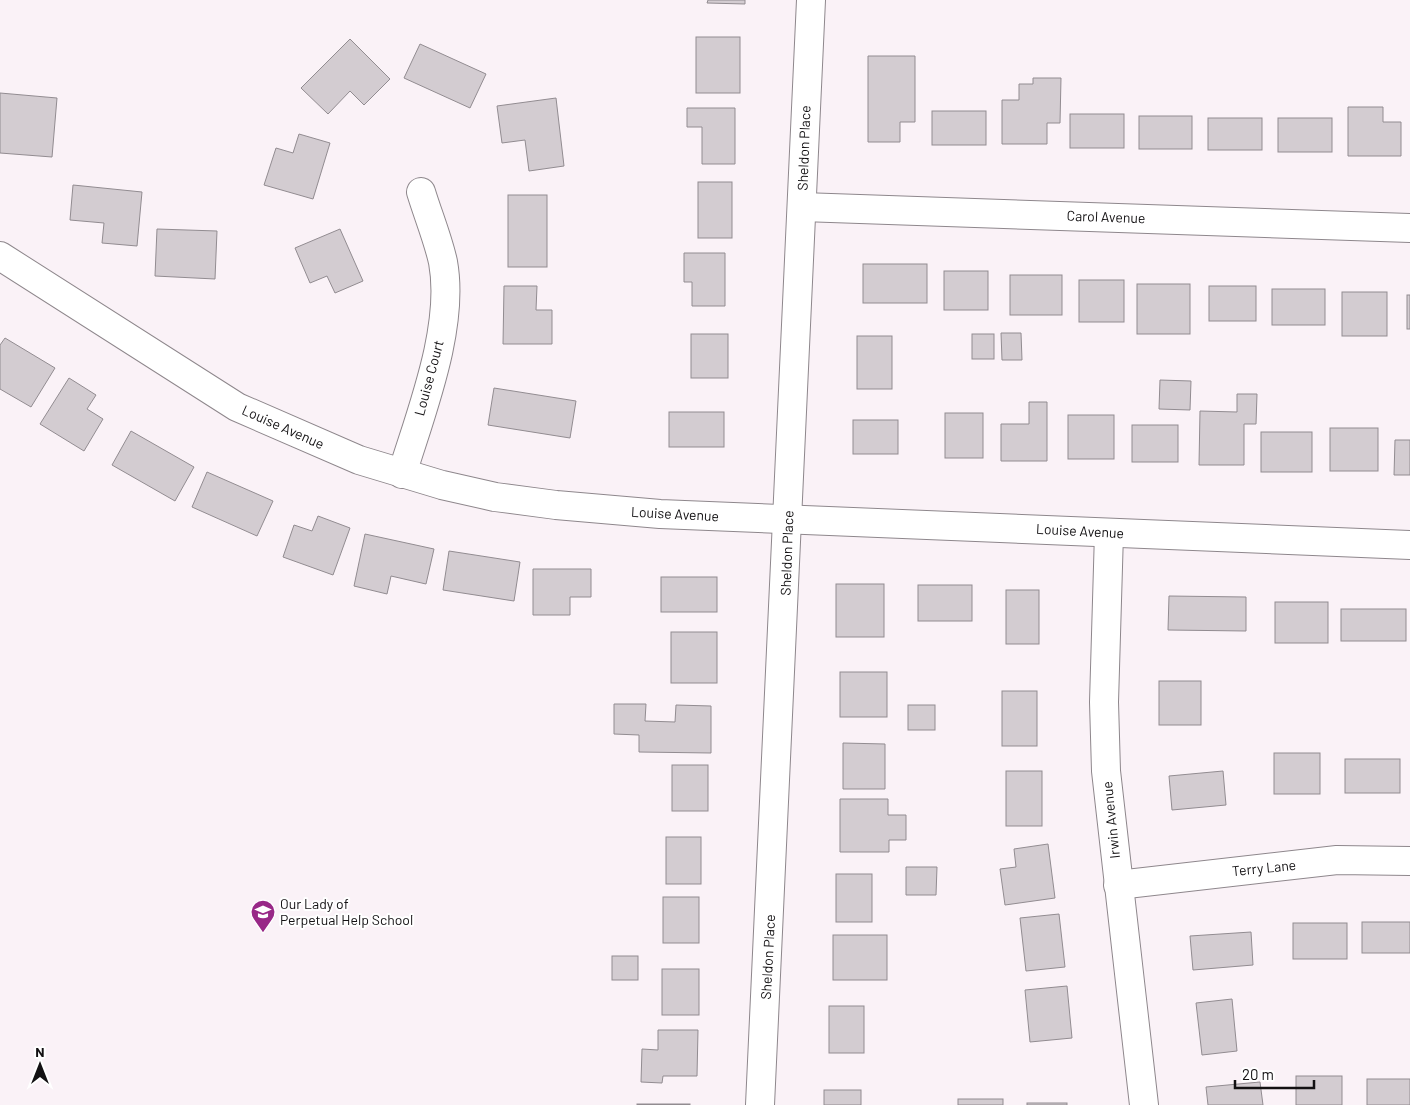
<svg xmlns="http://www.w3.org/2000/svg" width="1410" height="1105" font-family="Barlow,sans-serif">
	<rect width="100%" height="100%" fill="#faf2f7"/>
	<g fill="#d3ccd1" stroke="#928c91">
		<path d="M 708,0 L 745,0 L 745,4 L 707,3 Z"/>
		<rect x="696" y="37" width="44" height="56"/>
		<path d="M 350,39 L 390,79 L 364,105 L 350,91 L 328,114 L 301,88 Z"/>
		<path d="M 420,44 L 486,74 L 470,108 L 404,78 Z"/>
		<path d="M 868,56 L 915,56 L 915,122 L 900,122 L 900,142 L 868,142 Z"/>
		<path d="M 1033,78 L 1061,78 L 1060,123 L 1047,123 L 1047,144 L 1002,144 L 1002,100 L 1019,100 L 1019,84 L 1033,84 Z"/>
		<path d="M 0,93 L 57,98 L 52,157 L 0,153 Z"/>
		<path d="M 556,98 L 564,166 L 529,171 L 525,140 L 502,143 L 497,106 Z"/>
		<path d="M 1348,107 L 1383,107 L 1383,122 L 1401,122 L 1401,156 L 1348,156 Z"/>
		<path d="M 687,108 L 735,108 L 735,164 L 702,164 L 702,127 L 687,127 Z"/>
		<rect x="932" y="111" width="54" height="34"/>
		<rect x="1070" y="114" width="54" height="34"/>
		<rect x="1139" y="116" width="53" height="33"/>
		<rect x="1208" y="118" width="54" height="32"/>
		<rect x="1278" y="118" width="54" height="34"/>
		<path d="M 299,134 L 330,143 L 313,199 L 264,185 L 276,148 L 293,153 Z"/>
		<rect x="698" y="182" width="34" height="56"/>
		<path d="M 73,185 L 142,192 L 137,246 L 102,243 L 104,223 L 70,220 Z"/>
		<rect x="508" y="195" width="39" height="72"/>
		<path d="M 157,229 L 217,231 L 215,279 L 155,276 Z"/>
		<path d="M 340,229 L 363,281 L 335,293 L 327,276 L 310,283 L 295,248 Z"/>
		<path d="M 684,253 L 725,253 L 725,306 L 692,306 L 692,282 L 684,282 Z"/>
		<rect x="863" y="264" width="64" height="39"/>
		<rect x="944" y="271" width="44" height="39"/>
		<rect x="1010" y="275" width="52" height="40"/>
		<rect x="1079" y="280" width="45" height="42"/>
		<rect x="1137" y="284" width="53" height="50"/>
		<path d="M 504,286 L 537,286 L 536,310 L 552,310 L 552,344 L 503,344 Z"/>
		<rect x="1209" y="286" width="47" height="35"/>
		<rect x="1272" y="289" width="53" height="36"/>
		<rect x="1342" y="292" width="45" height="44"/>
		<rect x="1407" y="295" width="3" height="34"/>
		<path d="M 1001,333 L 1021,333 L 1022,360 L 1002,360 Z"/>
		<rect x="691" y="334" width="37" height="44"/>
		<rect x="972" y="334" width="22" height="25"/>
		<rect x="857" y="336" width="35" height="53"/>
		<path d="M 5,338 L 55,368 L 31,407 L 0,389 L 0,345 Z"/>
		<path d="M 69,378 L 96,395 L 87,409 L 103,419 L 84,451 L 40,424 Z"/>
		<path d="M 1160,380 L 1191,381 L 1190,410 L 1159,409 Z"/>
		<path d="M 494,388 L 576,401 L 570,438 L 488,425 Z"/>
		<path d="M 1237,394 L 1257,394 L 1256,424 L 1244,424 L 1244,465 L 1199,465 L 1200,411 L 1237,412 Z"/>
		<path d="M 1029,402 L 1047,402 L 1047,461 L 1001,461 L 1001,424 L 1029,424 Z"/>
		<rect x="669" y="412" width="55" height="35"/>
		<rect x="945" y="413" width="38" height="45"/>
		<rect x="1068" y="415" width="46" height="44"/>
		<rect x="853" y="420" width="45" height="34"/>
		<rect x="1132" y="425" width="46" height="37"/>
		<rect x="1330" y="428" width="48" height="43"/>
		<path d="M 131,431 L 194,467 L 175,501 L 112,465 Z"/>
		<rect x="1261" y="432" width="51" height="40"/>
		<path d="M 1395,440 L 1410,440 L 1410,475 L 1394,475 Z"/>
		<path d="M 207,472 L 273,501 L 257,536 L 192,507 Z"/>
		<path d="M 318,516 L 350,528 L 333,575 L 283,557 L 294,525 L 312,531 Z"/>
		<path d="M 365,534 L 434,549 L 426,584 L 391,576 L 387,594 L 354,586 Z"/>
		<path d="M 449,551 L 520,562 L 514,601 L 443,590 Z"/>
		<path d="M 533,569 L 591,569 L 591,597 L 570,597 L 570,615 L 533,615 Z"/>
		<rect x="661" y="577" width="56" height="35"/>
		<rect x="836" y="584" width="48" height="53"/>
		<rect x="918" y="585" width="54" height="36"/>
		<rect x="1006" y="590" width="33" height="54"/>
		<path d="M 1169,596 L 1246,597 L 1246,631 L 1168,630 Z"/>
		<rect x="1275" y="602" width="53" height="41"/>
		<rect x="1341" y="609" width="65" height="32"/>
		<rect x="671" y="632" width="46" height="51"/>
		<rect x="840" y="672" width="47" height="45"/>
		<rect x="1159" y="681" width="42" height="44"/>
		<rect x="1002" y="691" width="35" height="55"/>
		<path d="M 614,704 L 646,704 L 645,721 L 675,722 L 676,705 L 711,706 L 711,753 L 639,752 L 639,735 L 614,734 Z"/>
		<rect x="908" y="705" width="27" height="25"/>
		<path d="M 843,743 L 885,744 L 885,789 L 843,789 Z"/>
		<rect x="1274" y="753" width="46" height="41"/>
		<rect x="1345" y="759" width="55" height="34"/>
		<rect x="672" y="765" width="36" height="46"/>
		<rect x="1006" y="771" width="36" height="55"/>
		<path d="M 1223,771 L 1226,805 L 1172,810 L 1169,776 Z"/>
		<path d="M 840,799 L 888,799 L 888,815 L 906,815 L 906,840 L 889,840 L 889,852 L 840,852 Z"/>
		<rect x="666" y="837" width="35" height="47"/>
		<path d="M 1048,844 L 1055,898 L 1005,905 L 1000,869 L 1016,867 L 1014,849 Z"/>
		<path d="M 906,867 L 937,867 L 936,895 L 906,895 Z"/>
		<rect x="836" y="874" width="36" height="48"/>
		<rect x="663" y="897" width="36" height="46"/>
		<path d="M 1059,914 L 1065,967 L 1026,971 L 1020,918 Z"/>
		<rect x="1362" y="922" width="48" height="31"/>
		<rect x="1293" y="923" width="54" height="36"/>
		<path d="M 1251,932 L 1253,965 L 1193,970 L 1190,936 Z"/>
		<rect x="833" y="935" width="54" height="45"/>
		<rect x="612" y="956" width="26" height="24"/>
		<rect x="662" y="969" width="37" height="46"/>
		<path d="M 1067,986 L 1072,1038 L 1030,1042 L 1025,990 Z"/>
		<path d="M 1232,999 L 1237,1051 L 1202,1055 L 1196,1003 Z"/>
		<rect x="829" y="1006" width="35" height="47"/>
		<path d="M 658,1030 L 698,1030 L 697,1076 L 663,1076 L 662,1083 L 641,1082 L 642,1049 L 658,1050 Z"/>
		<rect x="1296" y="1076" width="46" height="29"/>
		<rect x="1367" y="1079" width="43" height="26"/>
		<path d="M 1260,1082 L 1263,1105 L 1208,1105 L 1206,1087 Z"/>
		<rect x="824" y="1090" width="37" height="15"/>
		<rect x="958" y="1099" width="45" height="6"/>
		<rect x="1027" y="1103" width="40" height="2"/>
		<rect x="637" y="1104" width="53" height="1"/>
	</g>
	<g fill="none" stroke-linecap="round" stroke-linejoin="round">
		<defs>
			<g id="minor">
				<path d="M 802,207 L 1410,228"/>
				<path d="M 0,256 L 237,407 L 359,460 L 442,485 L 495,497 L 556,505 L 660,514 L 1410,545"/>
				<path d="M 402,474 C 421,412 455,327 443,262 C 438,239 428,215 421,192"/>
				<path d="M 1109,533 L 1104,702 L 1106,771 L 1144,1105"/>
				<path d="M 1118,885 L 1337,860 L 1410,861"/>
				<path d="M 760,1105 L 811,0"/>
			</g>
		</defs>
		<use href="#minor" stroke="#8e878c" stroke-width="30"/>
		<use href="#minor" stroke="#fff" stroke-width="28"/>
	</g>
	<defs>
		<symbol id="school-pin" viewBox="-11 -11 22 30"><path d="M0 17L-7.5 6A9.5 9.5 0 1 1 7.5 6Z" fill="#982887" stroke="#fff"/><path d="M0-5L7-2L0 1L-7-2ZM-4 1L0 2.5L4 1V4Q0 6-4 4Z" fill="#fff"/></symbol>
	</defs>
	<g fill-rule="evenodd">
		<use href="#school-pin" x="249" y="898" width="28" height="38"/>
	</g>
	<g text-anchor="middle" stroke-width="4" stroke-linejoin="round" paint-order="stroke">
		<g font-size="14" fill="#131113" stroke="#fff">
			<text transform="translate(804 148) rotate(-88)" y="5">Sheldon Place</text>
			<text transform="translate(1106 217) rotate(2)" y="5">Carol Avenue</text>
			<text transform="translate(429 378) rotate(-75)" y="5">Louise Court</text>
			<text transform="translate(283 427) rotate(24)" y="5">Louise Avenue</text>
			<text transform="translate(675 514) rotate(3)" y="5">Louise Avenue</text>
			<text transform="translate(1080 531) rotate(3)" y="5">Louise Avenue</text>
			<text transform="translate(787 553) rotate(-88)" y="5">Sheldon Place</text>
			<text transform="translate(1111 820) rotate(-96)" y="5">Irwin Avenue</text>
			<text transform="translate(1264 868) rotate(-6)" y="5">Terry Lane</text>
			<text transform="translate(768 957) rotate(-87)" y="5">Sheldon Place</text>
		</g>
		<g font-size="14" fill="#131113" stroke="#fff" text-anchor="start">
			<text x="280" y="909">Our Lady of<tspan x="280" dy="16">Perpetual Help School</tspan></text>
		</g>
	</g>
	<g transform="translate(40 1065)" stroke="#ffffff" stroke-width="4" paint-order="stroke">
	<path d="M0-4L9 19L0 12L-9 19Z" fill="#131113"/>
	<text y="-8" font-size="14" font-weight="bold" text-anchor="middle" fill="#131113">N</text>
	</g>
	<path d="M1235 1080v8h79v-8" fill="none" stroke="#131113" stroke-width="2.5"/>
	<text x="1242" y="1080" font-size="15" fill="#131113" stroke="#ffffff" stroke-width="4" paint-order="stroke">20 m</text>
</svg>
